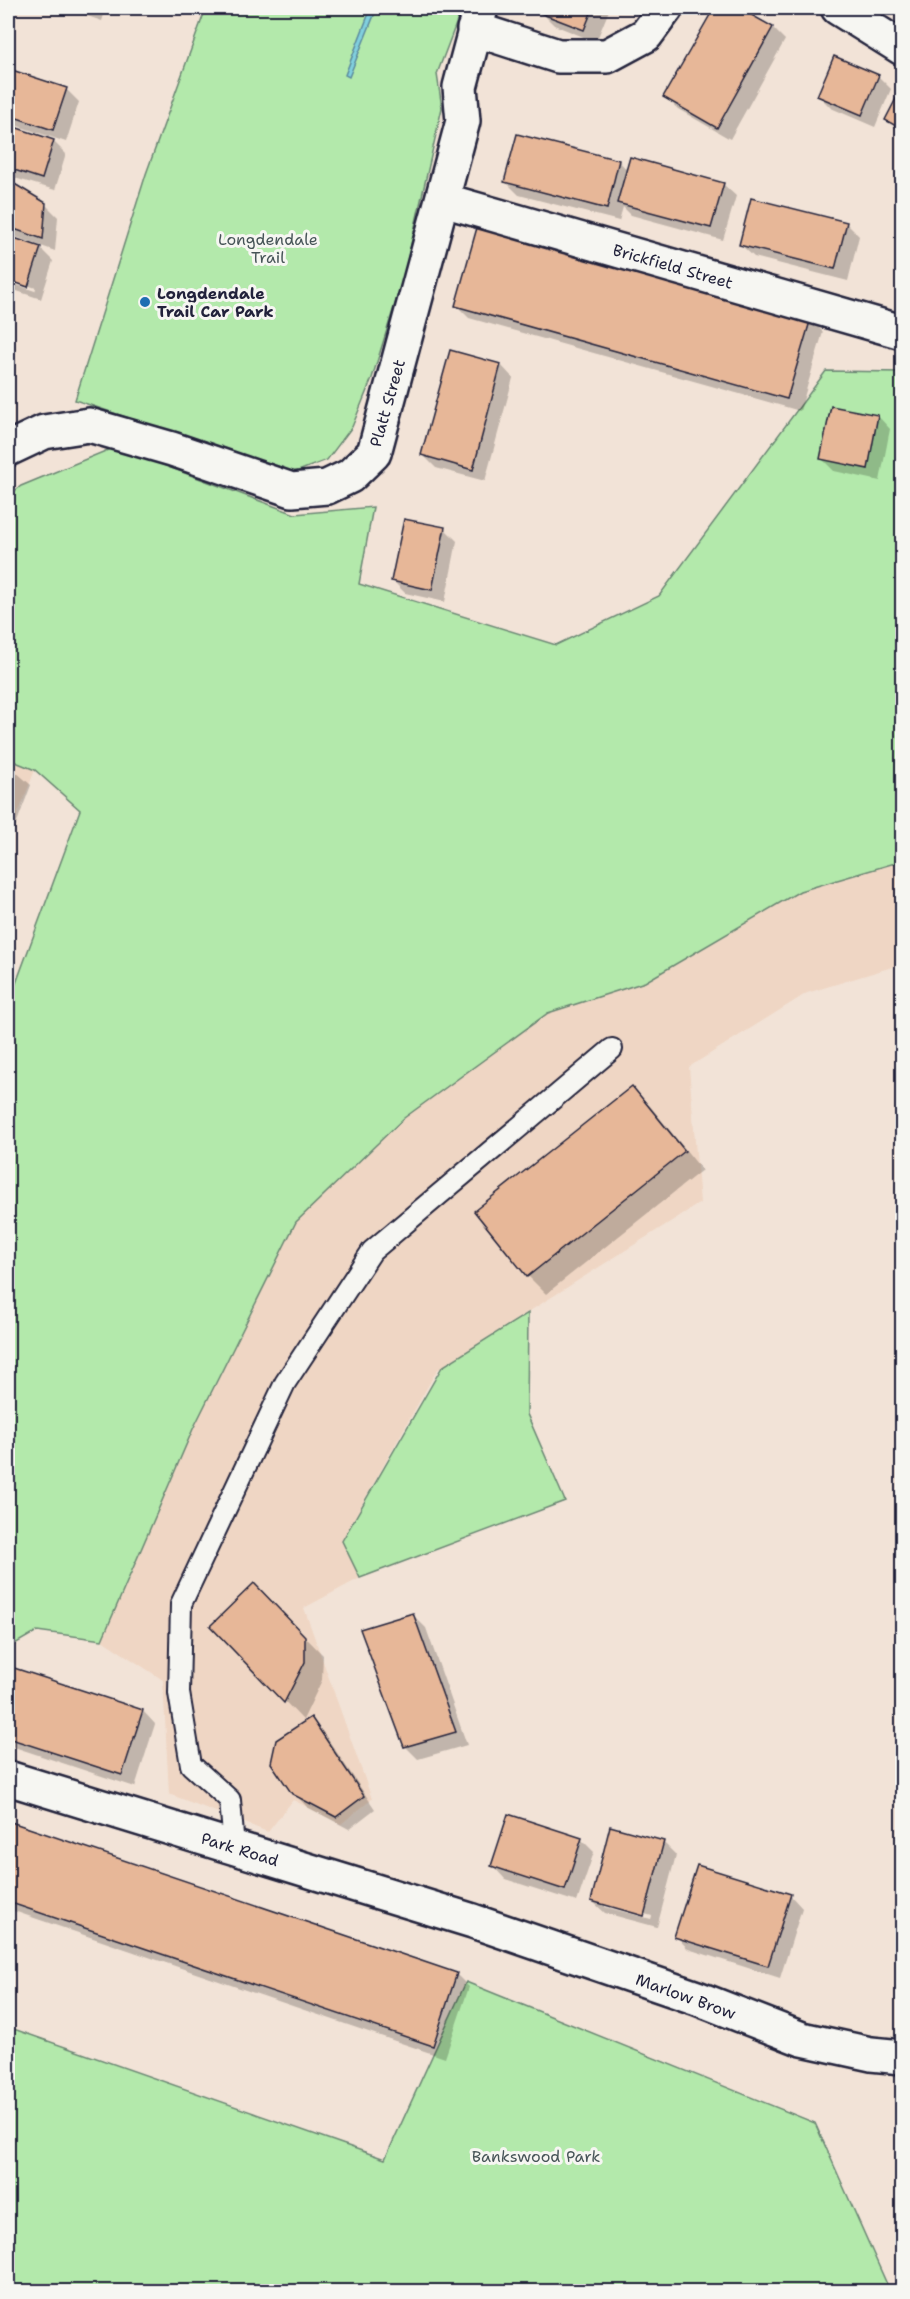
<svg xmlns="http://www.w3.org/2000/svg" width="910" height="2299" font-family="'Shantell Sans',sans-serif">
	<rect width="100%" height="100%" fill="#f2e3d7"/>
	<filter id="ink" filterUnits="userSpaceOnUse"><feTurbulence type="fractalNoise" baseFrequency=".0167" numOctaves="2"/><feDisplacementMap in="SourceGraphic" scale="12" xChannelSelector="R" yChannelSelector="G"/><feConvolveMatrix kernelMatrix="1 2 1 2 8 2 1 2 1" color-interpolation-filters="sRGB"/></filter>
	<g filter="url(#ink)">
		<g fill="#efd6c4">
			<path d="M 8,759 L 35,770 L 8,839 Z"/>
			<path d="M 902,861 L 902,964 L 807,993 L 689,1067 L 700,1203 L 437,1370 L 342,1540 L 360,1578 L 304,1608 L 372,1799 L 341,1824 L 293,1800 L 268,1832 L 169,1794 L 163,1680 L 102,1640 L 193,1429 L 296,1222 L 404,1118 L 548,1013 L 645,982 L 800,891 Z"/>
		</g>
		<g fill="#b3e9ab" stroke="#6a8673" stroke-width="1.5">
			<path d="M 206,8 L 462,8 L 437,74 L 442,108 L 404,275 L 372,378 L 352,427 L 327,460 L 293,473 L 75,400 L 146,174 Z"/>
			<path d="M 826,371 L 902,372 L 902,861 L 800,891 L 645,982 L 548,1013 L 404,1118 L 296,1222 L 193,1429 L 102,1640 L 37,1631 L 8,1648 L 12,1580 L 8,1579 L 8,1005 L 80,810 L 35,770 L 8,759 L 8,496 L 21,486 L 115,447 L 295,514 L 373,507 L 359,584 L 556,645 L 659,596 Z"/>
			<path d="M 528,1313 L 527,1414 L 565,1501 L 360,1578 L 342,1541 L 442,1367 Z"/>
			<path d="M 466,1982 L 815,2123 L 890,2291 L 8,2291 L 8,2027 L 385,2159 Z"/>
		</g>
		<path fill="#81d0de" stroke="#5b8a9d" stroke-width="1.5" d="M 371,8 L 377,8 L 349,77 L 345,75 Z"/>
		<g fill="#0003" fill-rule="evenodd">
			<path d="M 64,8 L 106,8 L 102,21 Z"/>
			<path d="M 543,8 L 610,8 L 596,42 L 554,25 L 541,12 Z"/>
			<path d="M 715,8 L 736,8 L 773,28 L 785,40 L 730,139 L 678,109 L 665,97 Z"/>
			<path d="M 13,72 L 66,89 L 79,102 L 66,142 L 12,124 L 8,120 L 8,87 Z"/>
			<path d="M 878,76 L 891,89 L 875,127 L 831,108 L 819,96 Z"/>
			<path d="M 902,90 L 902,134 L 887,120 Z"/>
			<path d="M 8,127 L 53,141 L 66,154 L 55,190 L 8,176 Z"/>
			<path d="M 619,161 L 627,170 L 723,184 L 736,196 L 723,240 L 631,215 L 623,207 L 619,221 L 519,195 L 506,182 Z"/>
			<path d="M 8,182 L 45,204 L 58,217 L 55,251 L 8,234 Z"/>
			<path d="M 846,223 L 859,236 L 848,281 L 754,257 L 741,245 Z"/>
			<path d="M 8,238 L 40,248 L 53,261 L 41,299 L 8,288 L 8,282 L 35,291 L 36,288 L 8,279 Z"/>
			<path d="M 456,305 L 810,319 L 823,332 L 800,411 L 469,318 Z"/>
			<path d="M 501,365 L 513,378 L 485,481 L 436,468 L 423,455 Z"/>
			<path d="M 878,416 L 890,429 L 880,481 L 834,471 L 822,459 Z"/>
			<path d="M 405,521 L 445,529 L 457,541 L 445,602 L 405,593 L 392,580 Z"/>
			<path d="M 8,765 L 31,785 L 8,846 Z"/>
			<path d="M 632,1088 L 650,1106 L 702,1170 L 546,1294 L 528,1276 Z"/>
			<path d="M 254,1585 L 323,1655 L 322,1680 L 303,1720 L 212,1626 Z"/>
			<path d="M 413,1615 L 426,1628 L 467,1745 L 418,1759 L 405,1746 Z"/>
			<path d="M 8,1668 L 143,1711 L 155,1724 L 135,1787 L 8,1745 Z"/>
			<path d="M 311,1719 L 323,1732 L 375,1809 L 349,1829 L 307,1807 L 294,1793 Z"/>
			<path d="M 8,1823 L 457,1975 L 469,1987 L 445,2058 L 8,1909 Z"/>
			<path d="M 581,1839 L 594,1852 L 577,1902 L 505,1879 L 493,1866 Z"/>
			<path d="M 663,1842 L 676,1855 L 657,1927 L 605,1913 L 592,1901 ZM 605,1903 L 652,1916 L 651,1919 L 605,1907 Z"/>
			<path d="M 790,1895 L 802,1908 L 780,1978 L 688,1949 L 676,1936 Z"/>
		</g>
		<g fill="#e7b798" stroke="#22223b" stroke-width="1.5">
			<path d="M 542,8 L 593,8 L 584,30 L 540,13 Z"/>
			<path d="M 714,8 L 739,8 L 773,27 L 717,128 L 663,97 Z"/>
			<path d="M 834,56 L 879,75 L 862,115 L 817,96 Z"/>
			<path d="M 12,70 L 67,88 L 53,130 L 8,115 L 8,82 Z"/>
			<path d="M 902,87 L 902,129 L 885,120 Z"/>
			<path d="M 8,125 L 54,140 L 42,179 L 8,168 Z"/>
			<path d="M 517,134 L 619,160 L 607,209 L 504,182 Z"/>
			<path d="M 630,157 L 724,183 L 711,228 L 617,203 Z"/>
			<path d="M 8,180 L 46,203 L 43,239 L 8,227 Z"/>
			<path d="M 751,198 L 847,222 L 835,269 L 739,245 Z"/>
			<path d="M 478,224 L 811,318 L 787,399 L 455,306 Z"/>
			<path d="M 8,236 L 41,247 L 28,287 L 8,280 Z"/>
			<path d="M 450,350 L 501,364 L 473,470 L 421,455 Z"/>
			<path d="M 831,406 L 878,415 L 868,469 L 820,459 Z"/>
			<path d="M 404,519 L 445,527 L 432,590 L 391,581 Z"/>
			<path d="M 8,763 L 14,765 L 8,781 Z"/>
			<path d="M 632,1086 L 685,1151 L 527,1277 L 474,1211 Z"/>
			<path d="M 254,1583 L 305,1636 L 305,1662 L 284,1703 L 210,1626 Z"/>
			<path d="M 413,1613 L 456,1732 L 404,1747 L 360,1629 Z"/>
			<path d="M 8,1666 L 143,1710 L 122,1775 L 8,1738 Z"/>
			<path d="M 311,1717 L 364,1796 L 336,1817 L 292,1794 L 271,1763 L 276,1740 Z"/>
			<path d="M 508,1814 L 582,1838 L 565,1890 L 491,1866 Z"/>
			<path d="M 8,1821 L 457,1973 L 433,2046 L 8,1902 Z"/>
			<path d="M 610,1826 L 664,1841 L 644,1916 L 591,1901 Z"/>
			<path d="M 697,1865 L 791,1894 L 768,1966 L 674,1937 Z"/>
		</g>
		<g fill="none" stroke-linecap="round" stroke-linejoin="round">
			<defs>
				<path id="lane" d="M 234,1847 L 230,1800 L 191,1765 L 179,1693 L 181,1604 L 285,1383 L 372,1251 L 612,1049"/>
				<g id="street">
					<path d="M 838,8 L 902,48"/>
					<path d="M 474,29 L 558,56 L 607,56 L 646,35 L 666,8"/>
					<path d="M 443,200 L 902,332"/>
					<path d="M 8,449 L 44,432 L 89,425 L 172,449 L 292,490 L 327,487 L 350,476 L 374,453 L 463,121 L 460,87 L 481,8"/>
				</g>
				<path id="secondary" d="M 8,1778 L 473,1921 L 697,1998 L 802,2039 L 871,2054 L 902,2057"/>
			</defs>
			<use href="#lane" stroke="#22223b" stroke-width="24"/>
			<use href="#street" stroke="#22223b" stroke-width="38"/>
			<use href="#secondary" stroke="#22223b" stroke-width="38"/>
			<use href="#lane" stroke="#f6f6f2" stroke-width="20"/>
			<use href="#street" stroke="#f6f6f2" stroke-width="33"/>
			<use href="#secondary" stroke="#f6f6f2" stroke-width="33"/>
		</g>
	</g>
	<circle fill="#1f6fb2" stroke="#f6f6f2" stroke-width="2" cx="145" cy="302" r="6"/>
	<g text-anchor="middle" stroke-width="6" stroke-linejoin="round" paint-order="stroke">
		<g font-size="16" fill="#465457" stroke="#f6f6f2">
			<text x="268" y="245">Longdendale<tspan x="268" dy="18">Trail</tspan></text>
			<text x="536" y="2162">Bankswood Park</text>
		</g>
		<g font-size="16" fill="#22223b" stroke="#f6f6f2">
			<text transform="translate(673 266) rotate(16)" y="6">Brickfield Street</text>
			<text transform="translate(387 403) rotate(-74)" y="6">Platt Street</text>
			<text transform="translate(240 1849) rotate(17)" y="6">Park Road</text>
			<text transform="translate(686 1996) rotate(20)" y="6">Marlow Brow</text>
		</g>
		<g font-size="16" font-weight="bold" fill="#22223b" stroke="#f6f6f2" text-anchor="start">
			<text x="157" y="299">Longdendale<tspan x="157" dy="18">Trail Car Park</tspan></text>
		</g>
	</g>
	<rect width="910" height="2299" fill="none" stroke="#f6f6f2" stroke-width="30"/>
	<rect x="15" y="15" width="880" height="2269" fill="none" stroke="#22223b" stroke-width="2" filter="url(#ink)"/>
</svg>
